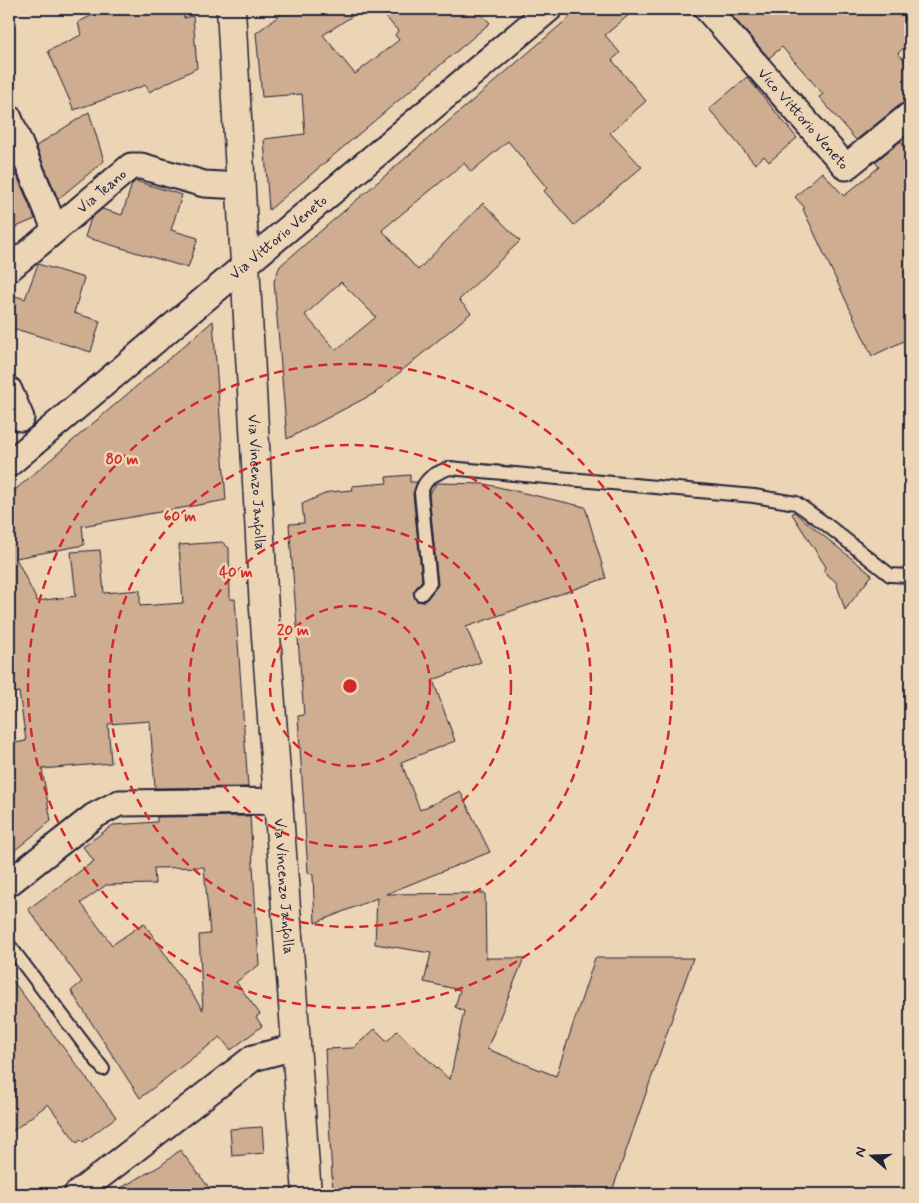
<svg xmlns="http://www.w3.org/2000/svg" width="919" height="1203" font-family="Mynerve,sans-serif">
	<rect width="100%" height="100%" fill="#ecd5b5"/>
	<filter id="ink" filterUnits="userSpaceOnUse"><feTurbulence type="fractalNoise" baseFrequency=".02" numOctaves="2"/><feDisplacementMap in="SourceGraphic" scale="10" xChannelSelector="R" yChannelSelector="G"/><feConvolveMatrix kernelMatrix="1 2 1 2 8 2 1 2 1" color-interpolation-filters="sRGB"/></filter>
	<g filter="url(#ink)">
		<g fill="#cead91" stroke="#22223b" fill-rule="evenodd">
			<path d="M 106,9 L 183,9 L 184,18 L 193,16 L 197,68 L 149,92 L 146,85 L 74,110 L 48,51 L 81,35 L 78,22 Z"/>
			<path d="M 288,9 L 363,9 L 323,35 L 355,74 L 399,40 L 395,35 L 398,31 L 379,9 L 477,9 L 490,23 L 269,210 L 264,139 L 305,134 L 302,94 L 262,97 L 256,33 Z"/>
			<path d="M 579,9 L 636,9 L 605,35 L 620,53 L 612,60 L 646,101 L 610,133 L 642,167 L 574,225 L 544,191 L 547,188 L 508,141 L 471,172 L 464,163 L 382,230 L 418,270 L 483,203 L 520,241 L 459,300 L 471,313 L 375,393 L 287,439 L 274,281 L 280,266 ZM 341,282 L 376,317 L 336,350 L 305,315 Z"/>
			<path d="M 726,9 L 910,9 L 910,42 L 898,53 L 910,67 L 910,101 L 901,104 L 856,140 L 819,97 L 823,94 L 782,47 L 769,58 Z"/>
			<path d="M 747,77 L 797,138 L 769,162 L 764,156 L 755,164 L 709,109 Z"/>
			<path d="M 89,112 L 104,161 L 58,199 L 36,146 Z"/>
			<path d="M 901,141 L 910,159 L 910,338 L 872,356 L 803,209 L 805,208 L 795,197 L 822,172 L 844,196 L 879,167 L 875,162 Z"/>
			<path d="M 11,161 L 35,219 L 9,230 L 9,163 Z"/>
			<path d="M 136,181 L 182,195 L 171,230 L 198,238 L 188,268 L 85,237 L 91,218 L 102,209 L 122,215 L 132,184 Z"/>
			<path d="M 38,264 L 84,278 L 74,313 L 100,321 L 91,352 L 9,327 L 9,294 L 25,299 Z"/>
			<path d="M 213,321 L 226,500 L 82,526 L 84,545 L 16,558 L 37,601 L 76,596 L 71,552 L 100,550 L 104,593 L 140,590 L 140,606 L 183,603 L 179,545 L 222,542 L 229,548 L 230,599 L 235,599 L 248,787 L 155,788 L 150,721 L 108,724 L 111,763 L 42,769 L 51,821 L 9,855 L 9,744 L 26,741 L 19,692 L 9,694 L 9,495 Z"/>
			<path d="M 410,475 L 410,482 L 417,482 L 413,494 L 422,580 L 413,592 L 416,601 L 423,602 L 427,599 L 438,585 L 429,494 L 437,483 L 485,484 L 585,507 L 606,578 L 466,627 L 481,662 L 433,680 L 455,741 L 401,762 L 420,810 L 460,791 L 490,852 L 386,894 L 485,893 L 486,958 L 524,958 L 487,1049 L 556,1076 L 595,958 L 693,958 L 611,1194 L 596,1194 L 581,1189 L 553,1191 L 552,1194 L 534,1194 L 532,1192 L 484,1194 L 333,1194 L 325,1049 L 353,1048 L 375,1029 L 387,1041 L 397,1031 L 450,1080 L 464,1011 L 455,1007 L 460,990 L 424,982 L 431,953 L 375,944 L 377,898 L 315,923 L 313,875 L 308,872 L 298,716 L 304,715 L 289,524 L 304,523 L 302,504 L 329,492 L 353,490 L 352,486 L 387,483 L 386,477 Z"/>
			<path d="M 794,512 L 872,575 L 845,610 L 836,582 L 823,571 L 826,567 L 792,514 Z"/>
			<path d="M 250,816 L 259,965 L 236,982 L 260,1014 L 256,1017 L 262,1026 L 231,1050 L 220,1037 L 140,1098 L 71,991 L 82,982 L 28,909 L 94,861 L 83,847 L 113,825 L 157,822 L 157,817 ZM 204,867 L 210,934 L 199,935 L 203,1010 L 144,923 L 112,945 L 81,903 L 106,885 L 155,884 L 154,868 Z"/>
			<path d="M 9,976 L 116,1117 L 83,1142 L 81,1140 L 77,1143 L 48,1104 L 9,1134 L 9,1074 L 17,1068 L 9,1057 Z"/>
			<path d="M 262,1127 L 264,1153 L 232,1156 L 230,1129 Z"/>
			<path d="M 180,1150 L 214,1194 L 110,1194 L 160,1166 Z"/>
		</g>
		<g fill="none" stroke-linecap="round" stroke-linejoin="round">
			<defs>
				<g id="service">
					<path d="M 421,594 L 430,583 L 421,493 C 425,477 435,474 449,468 L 754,496 L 796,503 L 827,525 L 890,575 L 910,576"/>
					<path d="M 9,945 L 103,1069"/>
				</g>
				<g id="minor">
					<path id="s1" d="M 707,9 L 846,167 L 910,115"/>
					<path d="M 9,118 L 55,229"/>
					<path id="s2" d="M 9,269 L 131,166 L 141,166 L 204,184 L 241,186"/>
					<path d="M 9,390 L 21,418"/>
					<path id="s3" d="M 9,464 L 549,9"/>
					<path d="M 9,883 L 94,816 L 119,803 L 280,801"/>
					<path d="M 77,1194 L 253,1058 L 295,1047"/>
				</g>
				<g id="secondary">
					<path id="s4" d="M 231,9 L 264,609 L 307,1194"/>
				</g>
			</defs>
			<use href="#service" stroke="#22223b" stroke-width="16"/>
			<use href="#minor" stroke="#22223b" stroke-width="29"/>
			<use href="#secondary" stroke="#22223b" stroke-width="31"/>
			<use href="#service" stroke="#ecd5b5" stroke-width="12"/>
			<use href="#minor" stroke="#ecd5b5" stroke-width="25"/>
			<use href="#secondary" stroke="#ecd5b5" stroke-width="28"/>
		</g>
	</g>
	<g fill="none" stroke="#d62828" stroke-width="2.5" stroke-dasharray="9 6">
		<circle cx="350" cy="686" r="80"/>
		<circle cx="350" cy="686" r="161"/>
		<circle cx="350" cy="686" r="241"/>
		<circle cx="350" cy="686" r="322"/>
	</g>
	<g text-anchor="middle" stroke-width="5" stroke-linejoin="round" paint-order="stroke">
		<g font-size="15" fill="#22223b" stroke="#ecd5b5">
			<text dy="5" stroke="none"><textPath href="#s1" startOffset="146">Vico Vittorio Veneto</textPath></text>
			<text dy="5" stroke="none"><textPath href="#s2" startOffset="121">Via Teano</textPath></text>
			<text dy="5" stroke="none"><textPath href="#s3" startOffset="352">Via Vittorio Veneto</textPath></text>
			<text dy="5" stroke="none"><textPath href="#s4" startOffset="474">Via Vincenzo Janfolla</textPath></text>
			<text dy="5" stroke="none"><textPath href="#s4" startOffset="879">Via Vincenzo Janfolla</textPath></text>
		</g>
	</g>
	<circle cx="350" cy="686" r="8" fill="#d62828" stroke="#ecd5b5" stroke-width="2.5"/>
	<g font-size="15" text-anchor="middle" font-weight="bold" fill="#d62828" stroke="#ecd5b5" stroke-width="5" stroke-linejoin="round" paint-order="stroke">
		<text x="122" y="464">80 m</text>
		<text x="180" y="521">60 m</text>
		<text x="236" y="577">40 m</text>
		<text x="293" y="635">20 m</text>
	</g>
	<rect width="919" height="1203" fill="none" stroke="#ecd5b5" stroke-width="30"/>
	<rect x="15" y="15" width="889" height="1173" fill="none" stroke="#22223b" stroke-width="2" filter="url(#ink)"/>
	<g transform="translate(872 1156) rotate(289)" stroke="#ecd5b5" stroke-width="4" paint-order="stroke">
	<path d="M0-4L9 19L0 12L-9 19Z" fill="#22223b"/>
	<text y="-8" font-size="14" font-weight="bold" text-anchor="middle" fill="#22223b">N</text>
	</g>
</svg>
